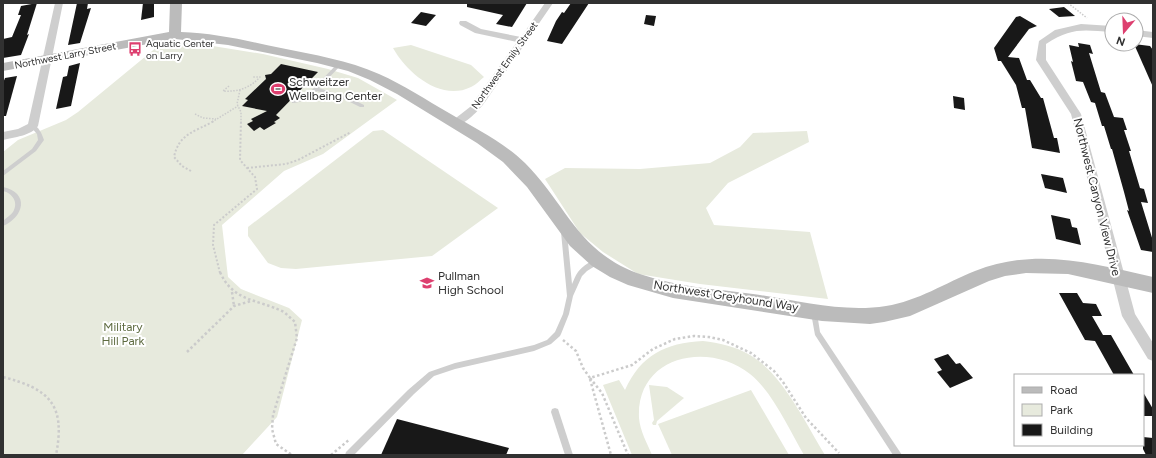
<svg xmlns="http://www.w3.org/2000/svg" width="1156" height="458" font-family="Figtree,sans-serif">
	<rect width="100%" height="100%" fill="#fff"/>
	<g fill="#e7eadd">
		<path d="M 188,42 L 263,54 L 328,69 L 358,78 L 397,100 L 323,154 L 284,171 L 222,225 L 228,277 L 241,289 L 289,308 L 302,320 L 277,417 L 242,455 L 3,455 L 3,152 L 18,140 L 66,120 L 78,112 L 157,47 Z"/>
		<path d="M 411,45 L 471,65 L 484,77 C 480,80 476,85 471,87 C 441,102 407,73 393,48 Z"/>
		<path d="M 383,130 L 498,208 L 432,256 L 296,269 L 281,268 L 268,263 L 248,236 L 248,227 L 373,131 Z"/>
		<path d="M 807,131 L 809,142 L 728,183 L 706,208 L 714,225 L 810,232 L 828,299 L 700,284 L 638,274 L 603,252 L 580,233 L 545,179 L 565,168 L 640,169 L 710,163 L 740,147 L 753,133 Z"/>
		<path d="M 703,341 C 719,343 735,346 750,355 C 782,373 806,424 825,455 L 804,455 C 790,431 772,391 750,374 C 709,341 636,355 639,418 C 640,431 647,443 652,455 L 632,455 L 603,385 L 619,380 L 625,390 C 641,355 665,343 703,341 Z"/>
		<path d="M 649,385 L 667,387 L 684,398 L 657,421 L 656,425 L 653,425 L 652,423 L 654,420 Z"/>
		<path d="M 751,390 L 789,455 L 672,455 L 658,424 Z"/>
	</g>
	<g fill="#181818">
		<path d="M 37,3 L 27,35 L 29,34 L 21,55 L 3,58 L 3,39 L 12,37 L 21,15 L 18,15 L 21,6 Z"/>
		<path d="M 77,3 L 88,3 L 87,9 L 91,8 L 80,43 L 68,45 Z"/>
		<path d="M 143,3 L 154,3 L 154,17 L 141,20 Z"/>
		<path d="M 467,3 L 527,3 L 512,27 L 496,24 L 503,15 L 467,7 Z"/>
		<path d="M 571,3 L 589,3 L 562,44 L 547,41 L 556,21 L 562,12 L 564,13 Z"/>
		<path d="M 1064,7 L 1075,16 L 1059,17 L 1049,9 Z"/>
		<path d="M 421,12 L 436,15 L 426,26 L 411,23 Z"/>
		<path d="M 646,15 L 656,16 L 654,26 L 644,24 Z"/>
		<path d="M 1020,16 L 1037,26 L 1029,29 L 1008,57 L 1019,58 L 1027,80 L 1030,80 L 1041,98 L 1043,98 L 1054,138 L 1057,138 L 1060,153 L 1032,148 L 1025,108 L 1022,108 L 1016,85 L 1001,61 L 998,61 L 994,48 L 1016,17 Z"/>
		<path d="M 1078,43 L 1090,45 L 1093,54 L 1089,53 L 1101,92 L 1105,93 L 1114,117 L 1123,118 L 1127,130 L 1124,130 L 1131,151 L 1129,151 L 1140,188 L 1144,189 L 1148,203 L 1141,202 L 1153,241 L 1153,252 L 1141,250 L 1127,210 L 1129,211 L 1124,192 L 1112,149 L 1111,149 L 1104,126 L 1102,126 L 1095,103 L 1091,102 L 1083,82 L 1076,81 L 1071,61 L 1073,62 L 1069,45 L 1079,47 Z"/>
		<path d="M 1134,44 L 1150,46 L 1153,50 L 1153,87 Z"/>
		<path d="M 80,63 L 71,106 L 56,109 L 63,77 L 67,76 L 69,66 Z"/>
		<path d="M 281,64 L 318,72 L 276,115 L 280,118 L 274,122 L 276,123 L 264,130 L 260,127 L 254,131 L 247,124 L 253,121 L 251,119 L 267,111 L 242,106 L 248,100 L 245,99 L 266,79 L 265,75 L 271,74 Z"/>
		<path d="M 17,76 L 6,116 L 3,116 L 3,83 L 5,78 Z"/>
		<path d="M 953,96 L 964,98 L 965,110 L 954,108 Z"/>
		<path d="M 1041,174 L 1063,178 L 1067,193 L 1045,188 Z"/>
		<path d="M 1051,215 L 1070,219 L 1072,227 L 1077,228 L 1081,245 L 1056,239 Z"/>
		<path d="M 1059,293 L 1077,293 L 1083,303 L 1096,304 L 1102,316 L 1092,316 L 1103,335 L 1111,335 L 1134,375 L 1114,375 L 1095,341 L 1085,340 Z"/>
		<path d="M 948,354 L 956,364 L 960,363 L 973,378 L 950,388 L 937,372 L 942,370 L 934,359 Z"/>
		<path d="M 1143,392 L 1153,409 L 1153,416 L 1143,416 Z"/>
		<path d="M 397,419 L 509,448 L 506,455 L 381,455 Z"/>
		<path d="M 1143,437 L 1153,438 L 1153,455 L 1146,455 L 1143,449 Z"/>
	</g>
	<g fill="none" stroke-linecap="round" stroke-linejoin="round">
		<g stroke="#cbcbcb" stroke-width="1.5" stroke-dasharray="1.5 1.5" stroke-linecap="butt">
			<path d="M 1068,3 L 1087,18"/>
			<path d="M 229,86 L 223,91 C 238,92 250,88 260,77 L 253,77"/>
			<path d="M 240,90 L 237,104 L 241,112 L 241,122"/>
			<path d="M 195,114 L 203,118 L 216,119"/>
			<path d="M 212,122 L 238,106"/>
		</g>
		<g stroke="#cbcbcb" stroke-width="2" stroke-dasharray="2 2" stroke-linecap="butt">
			<path d="M 247,168 L 286,164 L 298,160 L 351,132"/>
			<path d="M 191,171 L 182,166 L 174,157 C 179,133 195,132 214,121"/>
			<path d="M 220,273 L 213,245 L 214,225 L 257,189 L 255,177 L 240,160 L 241,121"/>
		</g>
		<g stroke="#cbcbcb" stroke-width="2.5" stroke-dasharray="2.5 2.5" stroke-linecap="butt">
			<path d="M 220,272 C 233,302 258,299 284,312 L 295,322 L 297,338 L 273,415 L 272,429 L 276,444 L 292,455"/>
			<path d="M 232,292 L 234,306"/>
			<path d="M 563,340 L 576,351 L 583,368 L 590,378 L 632,365 L 653,349 L 675,339 L 694,336 L 709,337 L 723,340 L 751,353 L 774,371 L 783,382 L 806,418 L 839,453"/>
			<path d="M 187,352 L 234,306 L 251,301"/>
			<path d="M 3,377 C 49,389 66,404 56,455"/>
			<path d="M 590,378 L 602,393 L 628,455"/>
			<path d="M 590,379 L 611,455"/>
			<path d="M 331,455 L 350,439"/>
		</g>
		<g fill="#cecece" fill-rule="evenodd">
			<path d="M 338,63 L 340,63 L 342,64 L 319,88 L 350,98 L 364,105 L 364,107 L 360,107 L 346,100 L 317,91 C 311,97 301,103 292,103 L 292,101 L 308,94 Z"/>
			<path d="M 33,124 C 39,127 42,134 44,140 L 36,151 L 3,176 L 3,171 L 32,149 L 38,140 L 37,134 L 30,126 Z"/>
			<path d="M 3,187 C 30,193 24,217 3,226 L 3,221 C 6,218 11,215 13,212 C 19,202 12,193 3,191 Z"/>
			<path d="M 562,230 L 566,230 L 567,232 L 572,284 C 574,280 575,276 578,272 C 582,266 594,258 600,259 L 601,261 L 600,263 L 587,271 L 582,276 L 573,296 L 569,314 L 561,334 L 560,336 L 551,344 L 534,351 L 455,369 L 434,376 L 414,394 L 354,455 L 345,455 L 346,452 L 408,390 L 429,372 L 455,363 L 534,345 L 547,340 L 555,332 L 563,314 L 567,296 L 561,232 Z"/>
			<path d="M 814,310 L 816,311 L 817,313 L 820,332 L 902,455 L 893,455 L 815,335 L 811,313 L 812,311 Z"/>
			<path d="M 555,408 L 558,409 L 559,412 L 573,455 L 565,455 L 551,412 L 552,409 Z"/>
		</g>
		<g fill="#cecece" fill-rule="evenodd">
			<path d="M 55,3 L 63,3 L 38,126 C 31,136 14,137 3,140 L 3,132 L 18,129 L 28,124 Z"/>
			<path d="M 545,3 L 553,3 L 485,102 C 479,110 463,128 452,125 L 451,123 L 452,121 L 470,107 L 517,42 L 475,33 L 460,25 L 459,23 L 460,21 L 466,21 L 481,29 L 521,37 Z"/>
			<path d="M 1081,24 L 1112,26 L 1112,32 C 1083,30 1072,27 1046,44 L 1046,60 L 1081,114 L 1135,314 L 1153,343 L 1153,361 L 1148,359 L 1122,316 L 1071,114 L 1036,60 L 1039,41 L 1055,30 Z"/>
			<path d="M 1136,30 L 1153,32 L 1153,38 L 1136,36 Z"/>
		</g>
		<path fill="#bbb" fill-rule="evenodd" d="M 170,3 L 182,3 L 181,32 C 215,33 248,41 281,48 C 314,55 348,60 379,74 C 404,85 426,100 449,113 C 475,128 503,142 525,163 C 568,206 578,254 643,275 C 678,287 716,289 753,294 C 796,300 842,313 886,306 C 918,301 945,283 975,271 C 1036,247 1092,263 1153,277 L 1153,293 L 1068,274 L 1026,273 L 1005,276 L 989,281 L 910,316 L 884,322 L 870,324 L 822,321 L 673,298 L 628,285 L 610,277 L 592,266 L 570,246 L 527,187 L 503,162 L 477,143 L 397,94 L 370,80 L 348,71 L 317,63 L 228,45 L 175,39 L 3,71 L 3,63 L 169,32 Z"/>
	</g>
	<defs>
		<symbol id="bus-bare" viewBox="-9 -9 18 18"><path d="M-5-6H5V4H4V6H2V4H-2V6H-4V4H-5ZM-3.5-4V0h7V-4ZM-3.5 1.2v1.5H-2V1.2ZM2 1.2v1.5H3.5V1.2Z" fill="#dd3f6f" stroke="#fff" stroke-width="2.5" paint-order="stroke"/></symbol>
		<symbol id="stadium-bare" viewBox="-9 -9 18 18"><path d="M0-5a6.5 5 0 1 0 0 10a6.5 5 0 1 0 0-10ZM-3.5-1.8h7v3.6h-7Z" fill="#dd3f6f" stroke="#fff" stroke-width="2.5" paint-order="stroke"/></symbol>
		<symbol id="school-bare" viewBox="-9 -9 18 18"><path d="M0-5L7-2L0 1L-7-2ZM-4 1L0 2.5L4 1V4Q0 6-4 4Z" fill="#dd3f6f" stroke="#fff" stroke-width="2.5" paint-order="stroke"/></symbol>
	</defs>
	<g fill-rule="evenodd">
		<use href="#bus-bare" x="125" y="39" width="20" height="20"/>
		<use href="#stadium-bare" x="268" y="79" width="20" height="20"/>
		<use href="#school-bare" x="417" y="273" width="20" height="20"/>
	</g>
	<g text-anchor="middle" stroke-width="4" stroke-linejoin="round" paint-order="stroke">
		<g font-size="10" fill="#313131" stroke="#fff" text-anchor="start">
			<text x="146" y="47">Aquatic Center<tspan x="146" dy="12">on Larry</tspan></text>
		</g>
		<g font-size="10" fill="#313131" stroke="#fff">
			<text transform="translate(65 55) rotate(-11)" y="4">Northwest Larry Street</text>
			<text transform="translate(504 65) rotate(-54)" y="4">Northwest Emily Street</text>
		</g>
		<g font-size="12" fill="#313131" stroke="#fff" text-anchor="start">
			<text x="289" y="86">Schweitzer<tspan x="289" dy="14">Wellbeing Center</tspan></text>
			<text x="438" y="280">Pullman<tspan x="438" dy="14">High School</tspan></text>
		</g>
		<g font-size="12" fill="#313131" stroke="#fff">
			<text transform="translate(1097 197) rotate(76)" y="4">Northwest Canyon View Drive</text>
			<text transform="translate(726 296) rotate(9)" y="4">Northwest Greyhound Way</text>
		</g>
		<g font-size="12" fill="#5e6b40" stroke="#fff">
			<text x="123" y="331">Military<tspan x="123" dy="14">Hill Park</tspan></text>
		</g>
	</g>
	<rect width="1156" height="458" fill="none" stroke="#313131" stroke-width="8"/>
	<rect x="1014" y="374" width="130" height="72" fill="#ffffff" stroke="#adadad"/>
	<rect x="1022" y="387" width="20" height="6" fill="#bbbbbb" stroke="#adadad"/>
	<text x="1050" y="394" font-size="12" fill="#313131">Road</text>
	<rect x="1022" y="404" width="20" height="12" fill="#e7eadd" stroke="#adadad"/>
	<text x="1050" y="414" font-size="12" fill="#313131">Park</text>
	<rect x="1022" y="424" width="20" height="12" fill="#181818" stroke="#adadad"/>
	<text x="1050" y="434" font-size="12" fill="#313131">Building</text>
	<g transform="translate(1124 32) rotate(199)"><circle r="19" fill="#ffffff" stroke="#adadad"/>
	<path d="M0-3L7 15L0 10L-7 15Z" fill="#dd3f6f"/>
	<text y="-6" font-size="11" font-weight="bold" text-anchor="middle" fill="#313131">N</text>
	</g>
</svg>
